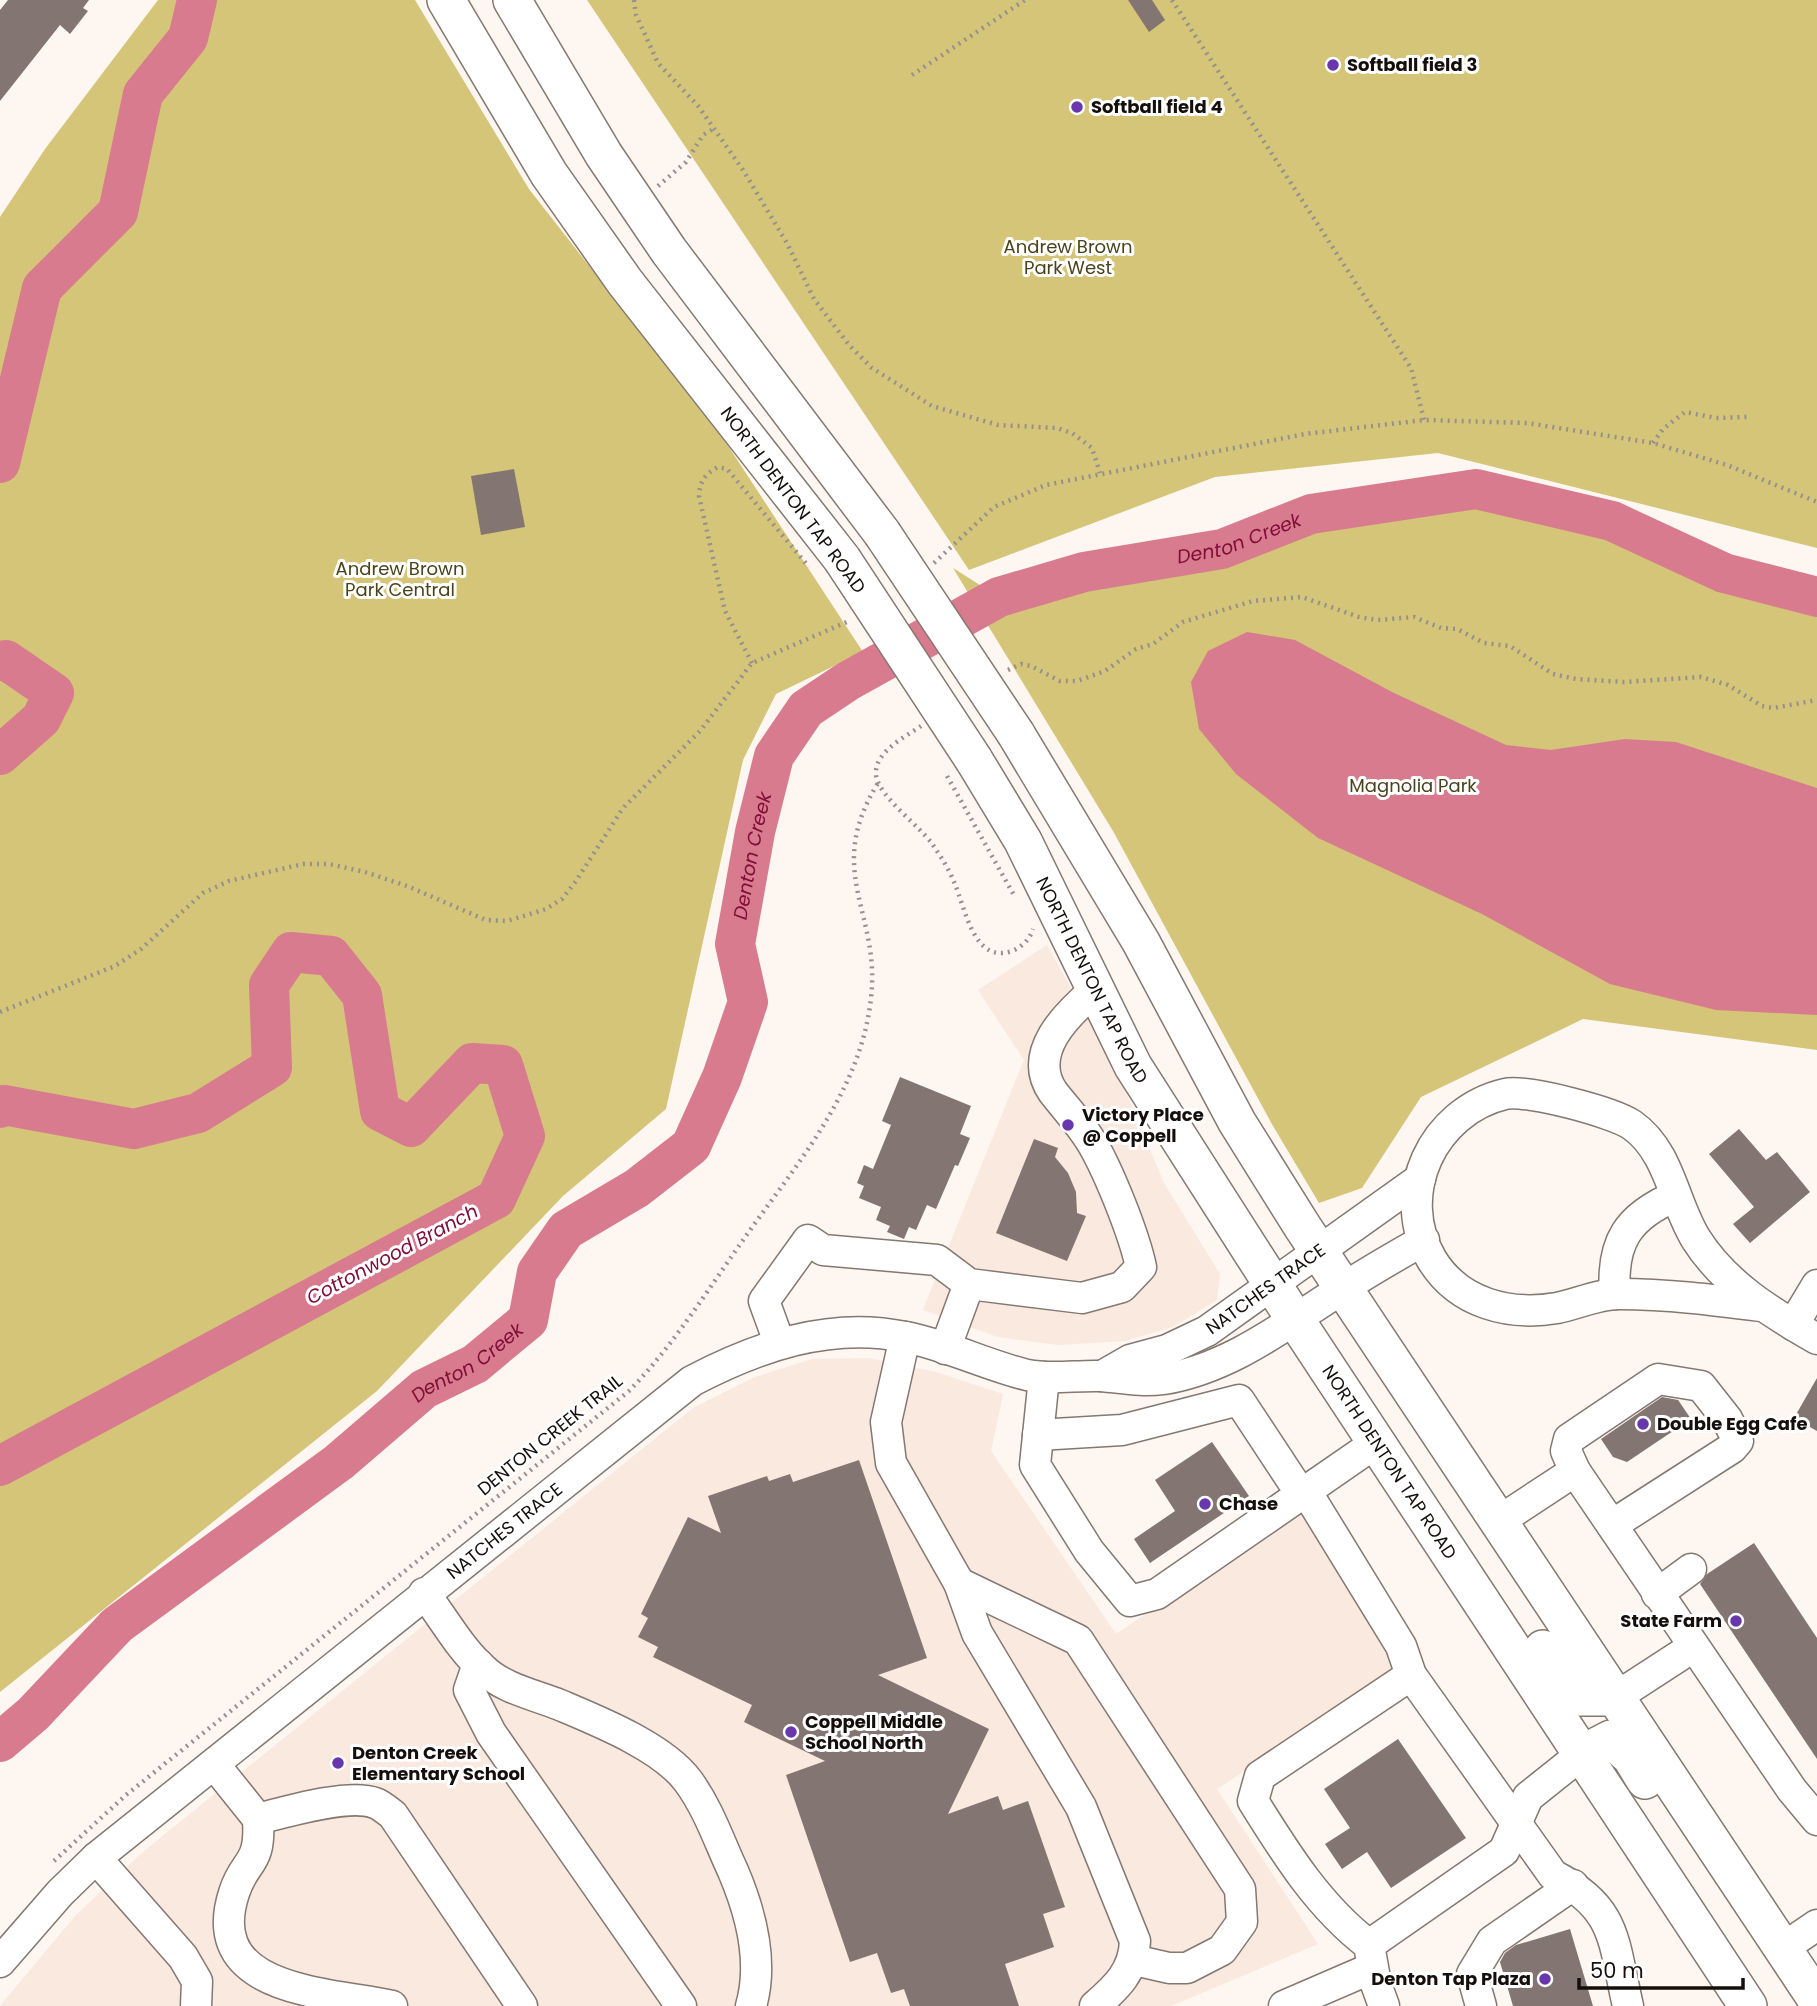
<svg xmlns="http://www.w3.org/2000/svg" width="1817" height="2006" font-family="Poppins,sans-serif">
	<rect width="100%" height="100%" fill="#fef6f1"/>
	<g fill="#f9e9df">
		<path d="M 1047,945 L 1115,1067 L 1164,1183 L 1220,1274 L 1217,1300 L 1173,1327 L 1125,1341 L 1058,1345 L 998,1337 L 923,1310 L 1024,1060 L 978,990 Z"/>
		<path d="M 869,1358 L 936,1372 L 1003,1394 L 991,1451 L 1116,1634 L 1301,1509 L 1398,1670 L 1217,1789 L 1318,1944 L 1171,2006 L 0,2006 L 76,1915 L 144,1851 L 693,1408 L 755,1377 L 812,1359 Z"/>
	</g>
	<g fill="#d4c578">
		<path d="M 158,0 L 415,0 L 529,189 L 719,432 L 863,652 L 776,694 L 743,760 L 666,1109 L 563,1196 L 377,1391 L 0,1692 L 0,217 L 45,149 Z"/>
		<path d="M 587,0 L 1817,0 L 1817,548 L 1438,453 L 1215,477 L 969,570 Z"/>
		<path d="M 1476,489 L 1612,521 L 1724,573 L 1817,597 L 1817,1050 L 1583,1019 L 1421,1097 L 1362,1188 L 1319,1203 L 1273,1126 L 1113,831 L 953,568 L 999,597 L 1084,572 L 1222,549 L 1311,514 Z"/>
	</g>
	<path fill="#d87b8e" d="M 1247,632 L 1295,640 L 1392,692 L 1506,745 L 1551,750 L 1625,739 L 1676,742 L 1817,788 L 1817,1015 L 1716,1010 L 1610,984 L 1482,914 L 1318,838 L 1236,774 L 1199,729 L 1191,682 L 1208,651 Z"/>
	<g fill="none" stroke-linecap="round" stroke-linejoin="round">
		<g stroke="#d87b8e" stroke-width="40">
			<path d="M 0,463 L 42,288 L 118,212 L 143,94 L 188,38 L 197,0"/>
			<path d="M 0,661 L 6,660 L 54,693 L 41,719 L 0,755"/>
			<path d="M 0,1108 L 4,1105 L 134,1129 L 198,1113 L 272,1067 L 269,985 L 291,952 L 331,956 L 362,995 L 380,1111 L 411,1127 L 472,1063 L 503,1065 L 525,1136 L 496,1199 L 0,1466"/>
			<path id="s1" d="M 0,1742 L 33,1714 L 117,1625 L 339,1462 L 424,1389 L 475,1364 L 528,1320 L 537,1272 L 566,1230 L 637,1188 L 691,1146 L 722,1077 L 748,1002 L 735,944 L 755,832 L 774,756 L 806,709 L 848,681 L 999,597 L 1084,572 L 1222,549 L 1311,514 L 1476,489 L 1612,521 L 1724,573 L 1817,597"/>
		</g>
	</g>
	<g fill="#837572">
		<path d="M 8,0 L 89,0 L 83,8 L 88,11 L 70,34 L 60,25 L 0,101 L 0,10 Z"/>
		<path d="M 1128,0 L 1152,0 L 1165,20 L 1149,32 Z"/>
		<path d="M 514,469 L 525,527 L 481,535 L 471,476 Z"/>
		<path d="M 900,1077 L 971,1106 L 960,1134 L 970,1138 L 958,1166 L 955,1165 L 936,1209 L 927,1205 L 916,1230 L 909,1227 L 904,1239 L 887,1232 L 890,1226 L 876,1220 L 881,1207 L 859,1198 L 864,1186 L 857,1183 L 864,1165 L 873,1169 L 891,1125 L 882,1121 Z"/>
		<path d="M 1739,1129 L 1766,1160 L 1777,1152 L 1810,1192 L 1750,1243 L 1733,1224 L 1754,1207 L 1709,1154 Z"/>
		<path d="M 1034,1139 L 1058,1148 L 1055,1157 L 1068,1173 L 1076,1192 L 1077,1213 L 1086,1216 L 1067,1261 L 996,1233 Z"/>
		<path d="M 1817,1378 L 1817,1431 L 1794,1418 Z"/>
		<path d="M 1662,1397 L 1678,1400 L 1691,1419 L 1627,1462 L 1613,1457 L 1601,1439 Z"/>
		<path d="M 1212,1442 L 1249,1496 L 1150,1563 L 1134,1539 L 1175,1511 L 1155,1480 Z"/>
		<path d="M 859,1460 L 927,1658 L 878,1675 L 989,1729 L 948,1814 L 998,1796 L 1003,1810 L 1028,1801 L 1065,1907 L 1043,1914 L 1054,1947 L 1005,1964 L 1019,2006 L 910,2006 L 904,1989 L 891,1993 L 877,1953 L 850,1962 L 786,1775 L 825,1761 L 744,1722 L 752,1705 L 653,1657 L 658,1647 L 638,1637 L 648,1618 L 641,1614 L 688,1517 L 721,1533 L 708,1496 L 767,1476 L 769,1481 L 790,1474 L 793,1482 Z"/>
		<path d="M 1754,1543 L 1817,1638 L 1817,1759 L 1700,1584 L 1707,1574 Z"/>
		<path d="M 1398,1739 L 1466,1838 L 1391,1888 L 1367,1852 L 1342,1869 L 1325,1844 L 1350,1828 L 1324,1789 Z"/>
		<path d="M 1570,1929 L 1593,2006 L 1513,2006 L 1500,1962 L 1505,1953 L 1516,1945 Z"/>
	</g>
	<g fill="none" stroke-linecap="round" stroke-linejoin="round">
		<defs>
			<g id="minor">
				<path d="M 1615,1294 C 1611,1242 1628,1216 1676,1196"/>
				<path d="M 1761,1306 C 1714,1300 1667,1294 1619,1294 C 1598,1294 1577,1304 1557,1308 C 1510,1316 1459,1304 1432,1260 C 1393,1194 1433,1111 1505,1094 C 1526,1089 1613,1112 1632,1125 C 1670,1152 1673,1202 1696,1239 C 1725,1285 1772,1313 1817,1339"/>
				<path d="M 1793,1325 L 1817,1285"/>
				<path d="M 905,1337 L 886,1422 L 891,1463 L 959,1583 L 977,1633 L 1081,1807 L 1135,1941 C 1134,1971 1117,1987 1095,2006"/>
				<path d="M 779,1342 L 764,1301 L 808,1240 L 823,1250 L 937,1260 L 969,1284 L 1082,1298 L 1122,1287 L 1141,1267 C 1134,1234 1109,1172 1092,1143 C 1081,1124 1066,1109 1053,1092 C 1026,1053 1067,1014 1095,990"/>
				<path d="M 945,1349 L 969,1284"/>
				<path id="s2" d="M 1102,1376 L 1130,1360 L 1167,1350 L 1207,1331 L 1420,1179"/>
				<path d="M 1044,1377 L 1035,1465 L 1089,1551 L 1130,1601 L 1157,1594 L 1377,1442"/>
				<path d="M 1038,1435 L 1122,1430 L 1239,1400 L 1301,1494"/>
				<path d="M 1575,1471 L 1566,1451 L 1569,1439 L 1658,1379 L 1701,1386 L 1727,1419 L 1738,1441 L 1732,1448 L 1612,1525"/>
				<path d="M 1306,1491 L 1401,1646 L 1411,1675 L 1553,1875 C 1618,1908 1613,1942 1628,2006"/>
				<path d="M 1499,1521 L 1575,1471 L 1792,1790 L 1817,1820"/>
				<path d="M 959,1583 L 1078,1640 L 1240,1889 L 1242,1922 L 1222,1950 L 1187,1968 L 1169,1968 L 1134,1960"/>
				<path d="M 424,1593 C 443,1617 460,1649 483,1669 C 502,1688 535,1695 560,1705 C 598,1721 663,1747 688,1781 C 708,1808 719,1841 733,1871 C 751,1913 764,1961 751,2006"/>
				<path d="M 1657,1594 L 1691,1569"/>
				<path d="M 478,1664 L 469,1690 L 491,1733 L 681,2006"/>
				<path d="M 1616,1697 L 1693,1647"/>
				<path d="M 214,1764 L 258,1819"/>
				<path d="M 96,1858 L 183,1957 L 197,1981 L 196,2006"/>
				<path d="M 1369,1945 L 1504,1851 L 1528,1797 L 1582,1754"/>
				<path d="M 1783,1948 L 1817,1925"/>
				<path id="s3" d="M 0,1962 L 60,1893 L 96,1858 L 692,1381 C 757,1347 830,1321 905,1337 C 947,1345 986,1365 1027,1375 C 1051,1380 1076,1375 1101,1376 C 1123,1378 1141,1382 1164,1379 C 1231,1368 1286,1324 1342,1289 C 1369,1271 1396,1256 1424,1240"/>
				<path d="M 392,2006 C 327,1992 202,1992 234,1893 C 245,1858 261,1867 258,1819 C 285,1812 349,1793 375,1803 C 381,1805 388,1811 393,1815 L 522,2006"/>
				<path d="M 1284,2006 L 1372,1968"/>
				<path d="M 1384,2006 L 1376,1984 L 1369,1945 C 1319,1907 1286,1854 1253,1801 L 1260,1776 L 1411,1675"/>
				<path d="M 1481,2006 L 1472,1974 L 1492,1941 L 1573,1885"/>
			</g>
			<g id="major">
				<path d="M 446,0 L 549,174 L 625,282 L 842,559"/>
				<path d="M 512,0 L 604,155 L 669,251 L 882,533"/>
				<path d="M 1016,734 L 1141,942 L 1237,1122 L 1302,1226 L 1817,2000"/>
				<path id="s4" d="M 974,760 L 1023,841 L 1133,1066 L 1287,1307 L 1748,2006"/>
				<path d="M 1543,1649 L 1578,1697 L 1616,1697"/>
				<path d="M 1582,1754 L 1611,1739 L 1631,1757 L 1645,1780"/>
			</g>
		</defs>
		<use href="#minor" stroke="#847871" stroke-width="33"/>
		<use href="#major" stroke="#847871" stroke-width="40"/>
		<g stroke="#97908d" stroke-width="4.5" stroke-dasharray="2 5" stroke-linecap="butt">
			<path d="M 634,0 L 636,15 L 658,63 L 699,107 L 743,170 L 787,243 L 814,299 L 849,345 L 872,368 L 932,406 L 998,425 L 1057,428 L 1072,433 L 1092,448 L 1100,473"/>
			<path d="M 1172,0 L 1411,368 L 1424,420"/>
			<path d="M 912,75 L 1025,0"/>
			<path d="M 658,186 L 686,162 L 703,135 L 715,128"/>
			<path d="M 1653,443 L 1663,429 L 1685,412 L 1716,418 L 1748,417"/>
			<path d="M 934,563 L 994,507 L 1046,485 L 1305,434 L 1424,420 L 1527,423 L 1653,443 L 1727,465 L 1817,502"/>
			<path d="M 752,663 L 725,611 L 699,496 C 700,481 705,474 718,467 L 727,469 L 809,567"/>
			<path d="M 1008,670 L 1021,664 L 1031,666 L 1060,681 L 1077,681 L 1105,671 L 1136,649 L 1153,644 L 1183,622 L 1253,601 L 1302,597 L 1359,617 L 1378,620 L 1414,617 L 1441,628 L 1457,629 L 1484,643 L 1510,646 L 1553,674 L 1576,679 L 1624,682 L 1701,677 L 1728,685 L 1762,706 L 1773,708 L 1817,700"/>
			<path d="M 921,726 C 905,737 874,752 876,775 C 878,796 920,826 933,845 C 941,857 949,869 954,882 C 965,906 973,965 1012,951 C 1022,947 1030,939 1033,929"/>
			<path d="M 947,776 L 1015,897"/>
			<path d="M 0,1012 L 115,966 L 141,949 L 203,893 L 229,881 L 303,864 L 329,864 L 365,872 L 407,886 L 486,920 L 507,921 L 546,909 L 562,899 L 576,881 L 623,808 L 700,731 L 752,663 L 849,621"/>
			<path d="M 54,1861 L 126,1795 L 629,1391 C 672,1347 705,1294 741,1243 C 793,1168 861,1093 871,998 C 881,912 823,872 878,783"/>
		</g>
		<use href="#minor" stroke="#fff" stroke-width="30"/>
		<use href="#major" stroke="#fff" stroke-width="37"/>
		<defs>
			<g id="major-bridge">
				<path d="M 882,533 L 1016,734"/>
				<path d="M 842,559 L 974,760"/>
			</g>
		</defs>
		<use href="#major-bridge" stroke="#847871" stroke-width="40" stroke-linecap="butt"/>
		<use href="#major-bridge" stroke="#fff" stroke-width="37"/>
	</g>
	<g fill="#6837ae" stroke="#fff" stroke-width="2.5">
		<circle cx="1333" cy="65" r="7"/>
		<circle cx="1077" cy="107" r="7"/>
		<circle cx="1068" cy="1125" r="7"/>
		<circle cx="1643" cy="1424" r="7"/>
		<circle cx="1205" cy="1504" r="7"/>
		<circle cx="1736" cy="1621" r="7"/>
		<circle cx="791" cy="1732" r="7"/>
		<circle cx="338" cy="1763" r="7"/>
		<circle cx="1545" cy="1979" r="7"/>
	</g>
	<g text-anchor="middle" stroke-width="6" stroke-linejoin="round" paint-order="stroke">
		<g font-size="18" font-weight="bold" fill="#140f0d" stroke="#fff" text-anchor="start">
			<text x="1347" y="71">Softball field 3</text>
			<text x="1091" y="113">Softball field 4</text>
			<text x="1082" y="1121">Victory Place<tspan x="1082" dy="21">@ Coppell</tspan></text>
			<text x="1657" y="1430">Double Egg Cafe</text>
			<text x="1219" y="1510">Chase</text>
			<text x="1722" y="1627" text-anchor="end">State Farm</text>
			<text x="805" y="1728">Coppell Middle<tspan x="805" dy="21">School North</tspan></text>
			<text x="352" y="1759">Denton Creek<tspan x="352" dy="21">Elementary School</tspan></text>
			<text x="1531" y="1985" text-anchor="end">Denton Tap Plaza</text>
		</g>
		<g font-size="18" fill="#49421a" stroke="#fff">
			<text x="1068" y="253">Andrew Brown<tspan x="1068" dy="21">Park West</tspan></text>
			<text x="400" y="575">Andrew Brown<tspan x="400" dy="21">Park Central</tspan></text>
			<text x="1413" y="792">Magnolia Park</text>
		</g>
		<g font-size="18" fill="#140f0d" stroke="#fff">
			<text transform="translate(793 500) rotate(53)" y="6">NORTH DENTON TAP ROAD</text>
			<text dy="6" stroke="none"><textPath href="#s4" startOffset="250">NORTH DENTON TAP ROAD</textPath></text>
			<text dy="6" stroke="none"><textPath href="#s2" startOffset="187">NATCHES TRACE</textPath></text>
			<text transform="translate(550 1435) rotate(-39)" y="6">DENTON CREEK TRAIL</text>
			<text dy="6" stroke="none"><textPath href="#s4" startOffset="817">NORTH DENTON TAP ROAD</textPath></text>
			<text dy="6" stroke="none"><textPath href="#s3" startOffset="665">NATCHES TRACE</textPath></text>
		</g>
		<g font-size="19" font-style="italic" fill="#810e38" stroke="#fff">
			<text dy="7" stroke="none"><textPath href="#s1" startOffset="1864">Denton Creek</textPath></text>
			<text dy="7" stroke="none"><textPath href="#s1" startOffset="1234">Denton Creek</textPath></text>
			<text transform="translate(392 1254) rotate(-28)" y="7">Cottonwood Branch</text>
			<text dy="7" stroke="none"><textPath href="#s1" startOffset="604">Denton Creek</textPath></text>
		</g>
	</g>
	<path d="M1579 1978v10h164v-10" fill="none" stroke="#140f0d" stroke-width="3.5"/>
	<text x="1590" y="1978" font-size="21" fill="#140f0d" stroke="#ffffff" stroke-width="5" paint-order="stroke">50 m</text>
</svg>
